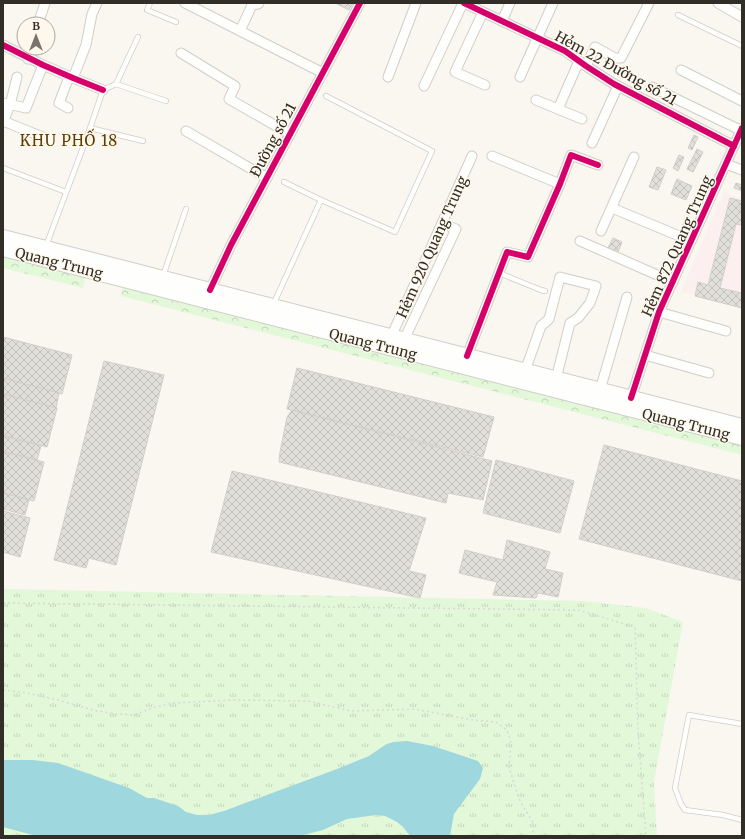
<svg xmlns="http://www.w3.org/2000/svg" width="745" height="839" font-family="Merriweather,serif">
	<defs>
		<pattern id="grass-tufts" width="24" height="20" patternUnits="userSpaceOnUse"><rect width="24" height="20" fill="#e2f8d9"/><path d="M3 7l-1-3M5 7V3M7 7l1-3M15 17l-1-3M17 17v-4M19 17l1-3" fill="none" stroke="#c2d5ba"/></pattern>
		<pattern id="park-crowns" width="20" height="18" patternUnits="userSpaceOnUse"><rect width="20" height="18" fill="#e2f8d9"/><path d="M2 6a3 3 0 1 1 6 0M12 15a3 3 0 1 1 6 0" fill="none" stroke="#c2d5ba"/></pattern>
		<pattern id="building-cross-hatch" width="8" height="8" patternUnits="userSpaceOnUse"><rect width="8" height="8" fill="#e1dfd9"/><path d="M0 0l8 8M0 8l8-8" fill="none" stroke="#c2c0ba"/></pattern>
	</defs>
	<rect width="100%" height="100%" fill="#faf7f0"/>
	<path fill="#fcefef" d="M 724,192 L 742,200 L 742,308 L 681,292 Z"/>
	<path fill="url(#grass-tufts)" d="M 3,589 L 584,601 L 646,608 L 683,622 L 654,782 L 657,836 L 3,836 Z"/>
	<g fill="url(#park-crowns)">
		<path d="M 3,255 L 86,276 L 83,288 L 3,268 Z"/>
		<path d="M 123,285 L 742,443 L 742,455 L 121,296 Z"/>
	</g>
	<path fill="#9ed7de" d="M 407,741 L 433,746 L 478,761 L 483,768 L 480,779 L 454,814 L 450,836 L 410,836 L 403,827 L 397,822 L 385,816 L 376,815 L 347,819 L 323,830 L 299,836 L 38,836 L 29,834 L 3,827 L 3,760 L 33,760 L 58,763 L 129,788 L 147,798 L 154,798 L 178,806 L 186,812 L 197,815 L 209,815 L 224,811 L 337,769 L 369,756 L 385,745 L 393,742 Z"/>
	<g fill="url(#building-cross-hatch)" stroke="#d1cec8">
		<path d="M 335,3 L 353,3 L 349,10 Z"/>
		<path d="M 694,135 L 698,137 L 692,150 L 688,148 Z"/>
		<path d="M 697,149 L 703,152 L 693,172 L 687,169 Z"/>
		<path d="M 679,155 L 684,157 L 678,171 L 673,168 Z"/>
		<path d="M 657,167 L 666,170 L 658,190 L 649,187 Z"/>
		<path d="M 677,179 L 692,186 L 686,200 L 671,194 Z"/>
		<path d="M 736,183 L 742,185 L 742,191 L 734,188 Z"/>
		<path d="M 730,198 L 742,201 L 740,211 L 742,211 L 742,225 L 736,224 L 720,288 L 742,293 L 742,308 L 695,296 L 698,282 L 708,285 Z"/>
		<path d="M 685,220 L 692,223 L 690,228 L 683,225 Z"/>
		<path d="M 613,238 L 622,242 L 618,252 L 608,248 Z"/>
		<path d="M 3,337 L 72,355 L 62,394 L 3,378 Z"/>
		<path d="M 104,361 L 164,375 L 116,565 L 89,558 L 86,568 L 54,560 Z"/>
		<path d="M 297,368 L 494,417 L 483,457 L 287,409 Z"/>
		<path d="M 3,378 L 59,393 L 56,408 L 3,394 Z"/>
		<path d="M 3,394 L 57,408 L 47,447 L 3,435 Z"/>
		<path d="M 292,410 L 492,461 L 483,500 L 448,493 L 446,503 L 279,462 L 280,452 L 287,417 Z"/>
		<path d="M 3,436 L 41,446 L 37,460 L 3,451 Z"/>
		<path d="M 604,445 L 742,481 L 742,581 L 579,539 Z"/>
		<path d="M 3,452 L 44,462 L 34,501 L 3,493 Z"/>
		<path d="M 496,460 L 574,481 L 560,533 L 483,513 Z"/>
		<path d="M 232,471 L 426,518 L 409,571 L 426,575 L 420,598 L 211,552 Z"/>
		<path d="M 3,493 L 29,500 L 25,515 L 3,509 Z"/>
		<path d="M 3,511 L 30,518 L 20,557 L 3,552 Z"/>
		<path d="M 507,540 L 550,552 L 545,569 L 563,573 L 558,597 L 538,593 L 536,598 L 493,595 L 497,582 L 459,573 L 465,550 L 503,560 Z"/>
	</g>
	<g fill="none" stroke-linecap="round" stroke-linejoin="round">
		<defs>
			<g id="lane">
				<path d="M 150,3 L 147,10 L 176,22"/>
				<path d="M 678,15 L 742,46"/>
				<path d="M 116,84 L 166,101"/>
				<path d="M 90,128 L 143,141"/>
				<path d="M 3,168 L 66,192"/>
				<path d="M 284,182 L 321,200 L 395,232 L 432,151 L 326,96"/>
				<path d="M 46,246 L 87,137 L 103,90 L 116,84 L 138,37"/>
				<path d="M 499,273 L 541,290 L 545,291"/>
				<path d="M 163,276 L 186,209"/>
				<path d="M 273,305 L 321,200"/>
				<path d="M 742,724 L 689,715 L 675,788 L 681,804 L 685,810 L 723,815 L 742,820"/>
			</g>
			<g id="street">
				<path d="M 185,3 L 323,73"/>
				<path d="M 464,3 L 565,51 L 586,66 L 614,84 L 734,146"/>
				<path d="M 718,3 L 742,17"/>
				<path d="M 483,12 L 455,72 L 485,85"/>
				<path d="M 502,21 L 510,3"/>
				<path d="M 43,24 L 39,21 L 45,3"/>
				<path d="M 240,31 L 252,5 L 258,4 L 259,3"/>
				<path d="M 3,45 L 43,65 L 73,78 L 103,90"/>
				<path d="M 181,53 L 235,86 L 229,99 L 290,134"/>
				<path d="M 28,59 L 33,48"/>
				<path d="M 586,66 L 595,47 L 615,58 L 621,58 L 649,3"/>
				<path d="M 681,70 L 742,101"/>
				<path d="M 388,77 L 416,3"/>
				<path d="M 520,77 L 553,3"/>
				<path d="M 73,78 L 86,45 L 92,14 L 97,3"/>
				<path d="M 424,86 L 463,3"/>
				<path d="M 652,87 L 742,131"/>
				<path d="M 536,100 L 582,119"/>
				<path d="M 3,103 L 26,108 L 43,65"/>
				<path d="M 68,108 L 59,103 L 69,77"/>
				<path d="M 558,109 L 579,61"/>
				<path d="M 3,121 L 50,140"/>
				<path d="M 3,122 L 10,105 L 17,77"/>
				<path d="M 186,131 L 267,178"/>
				<path d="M 592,143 L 618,86"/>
				<path d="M 492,156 L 560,184"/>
				<path d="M 726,164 L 742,170"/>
				<path d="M 612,208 L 691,241"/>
				<path d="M 601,231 L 634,157"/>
				<path d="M 580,241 L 673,282"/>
				<path d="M 210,290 L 231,245 L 360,3"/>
				<path d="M 659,312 L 726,331"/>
				<path d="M 391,337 L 472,156"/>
				<path d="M 404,340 L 456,229 L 442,223"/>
				<path d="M 645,355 L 709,373"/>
				<path d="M 467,356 L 507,252 L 528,257 L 560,184 L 571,155 L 598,165"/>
				<path d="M 525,371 L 541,326 L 549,319 L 560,277 L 596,286 L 590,303 L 578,318 L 570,323 L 556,379"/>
				<path d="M 600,390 L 627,297"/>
				<path d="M 631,398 L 659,312 L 742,128"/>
			</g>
			<g id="primary">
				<path d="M 3,237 L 742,426"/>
				<path d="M 3,249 L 742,438"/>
			</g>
		</defs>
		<use href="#lane" stroke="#d0cec8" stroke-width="6"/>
		<use href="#street" stroke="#d0cec8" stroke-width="11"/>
		<use href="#primary" stroke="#d0cec8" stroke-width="16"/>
		<g stroke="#d8d8d6" stroke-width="1.5" stroke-dasharray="2 3" stroke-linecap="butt">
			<path d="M 3,603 L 578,610 L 635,627 L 638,731 L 646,836"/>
			<path d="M 3,690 L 27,693 L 58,700 L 97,711 L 116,714 L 134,715 L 155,707 L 173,703 L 234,700 L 308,701 L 351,711 L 414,709 L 473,720 L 496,722 L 507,730 L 511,743 L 509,767 L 519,799 L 533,823 L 533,836"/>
		</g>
		<use href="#lane" stroke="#fefefd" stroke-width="4.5"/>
		<use href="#street" stroke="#fefefd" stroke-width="9"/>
		<use href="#primary" stroke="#fefefd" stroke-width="14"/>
		<defs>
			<g id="cycleway">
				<path d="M 464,3 L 565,51 L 586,66 L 614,84 L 734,146"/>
				<path d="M 3,45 L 43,65 L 73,78 L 103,90"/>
				<path d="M 210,290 L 231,245 L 360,3"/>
				<path d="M 467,356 L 507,252 L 528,257 L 560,184 L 571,155 L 598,165"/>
				<path d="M 631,398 L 659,312 L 742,128"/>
			</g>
		</defs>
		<use href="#cycleway" stroke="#fef8ec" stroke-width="8"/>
		<use href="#cycleway" stroke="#d6006c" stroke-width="6"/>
	</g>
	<g text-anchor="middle" stroke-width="3" stroke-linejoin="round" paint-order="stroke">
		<g font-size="14" fill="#312e28" stroke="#fef8ec">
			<text transform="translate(616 68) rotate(29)" y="5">Hẻm 22 Đường số 21</text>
			<text transform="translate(273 140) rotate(-62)" y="5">Đường số 21</text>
			<text transform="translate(677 246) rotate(-66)" y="5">Hẻm 872 Quang Trung</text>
			<text transform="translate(432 247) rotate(-66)" y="5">Hẻm 920 Quang Trung</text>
			<text transform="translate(59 263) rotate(14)" y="5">Quang Trung</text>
			<text transform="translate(373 344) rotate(14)" y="5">Quang Trung</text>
			<text transform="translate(686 424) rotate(14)" y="5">Quang Trung</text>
		</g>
		<g font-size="15" letter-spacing="1" fill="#5c3d02" stroke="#fef8ec">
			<text x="69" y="146">KHU PHỐ 18</text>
		</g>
	</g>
	<rect width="745" height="839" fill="none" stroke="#312e28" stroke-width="8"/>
	<g transform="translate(36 36)"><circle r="19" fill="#fef8ec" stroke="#aca79e"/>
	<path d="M0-3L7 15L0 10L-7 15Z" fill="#77746e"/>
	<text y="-6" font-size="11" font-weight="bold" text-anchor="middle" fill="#312e28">B</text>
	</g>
</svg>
